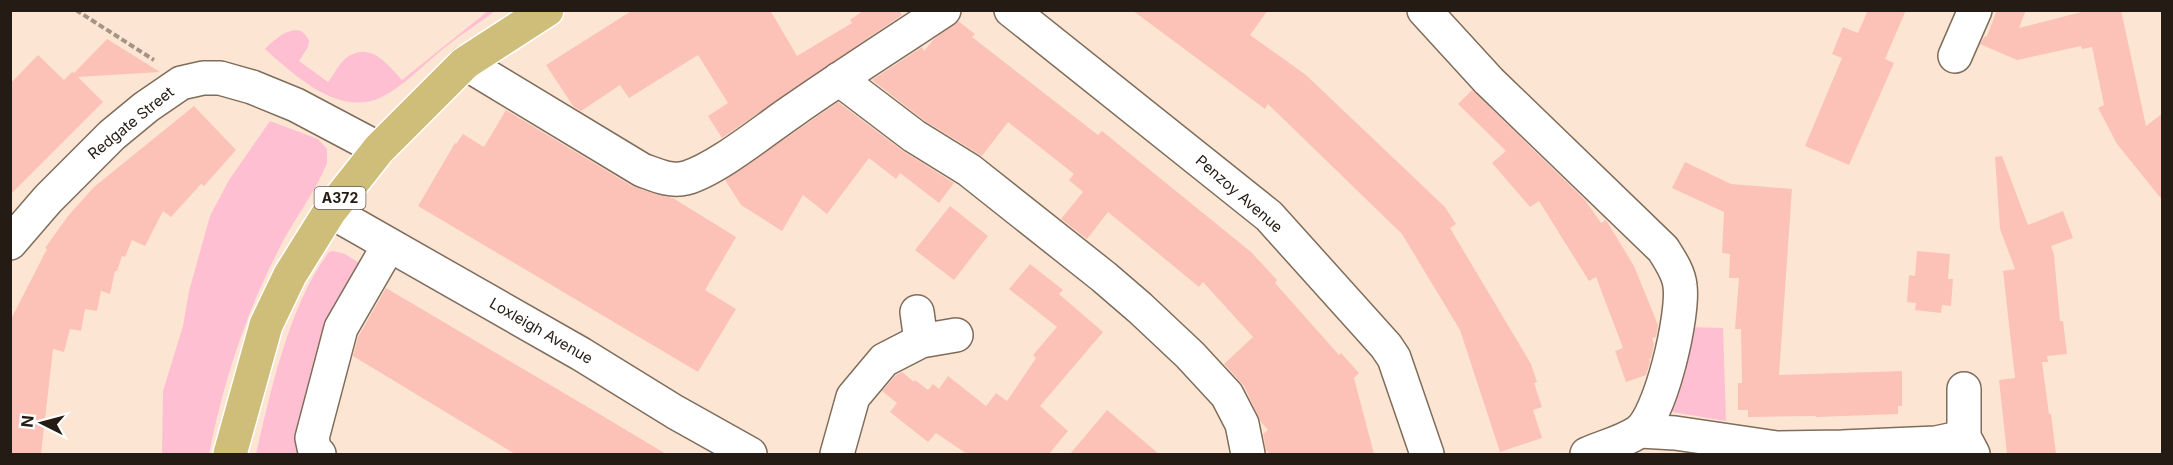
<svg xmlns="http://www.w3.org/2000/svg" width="2173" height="465" font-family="Inter,sans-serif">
	<rect width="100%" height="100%" fill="#fce6d3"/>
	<g fill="#febfd2">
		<path d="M 488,11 L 495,11 C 478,24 460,35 443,49 C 423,65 405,85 382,97 C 340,118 294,75 265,49 C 276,37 300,18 309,41 L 308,47 L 299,61 L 328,82 C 334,75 340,61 349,56 C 372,42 388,65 402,80 Z"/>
		<path d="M 270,121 L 318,139 L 327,149 L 327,163 C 315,194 292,221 278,251 C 245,315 223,383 209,454 L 162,454 L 163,391 L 183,326 L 189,291 L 210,216 L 229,180 Z"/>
		<path d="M 333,251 L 345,254 L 364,266 L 302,454 L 256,454 C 271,390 289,305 329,252 Z"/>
		<path d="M 1689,327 L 1723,328 L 1726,421 L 1672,412 Z"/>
	</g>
	<g fill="#fcc2b7">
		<path d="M 633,10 L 770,10 L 797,56 L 852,23 L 850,20 L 864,10 L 899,10 L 902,15 L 722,138 L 708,116 L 728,103 L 698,55 L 629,98 L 620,85 L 581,111 L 573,106 L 546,65 Z"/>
		<path d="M 1132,10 L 1268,10 L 1250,35 L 1306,75 L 1445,207 L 1456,224 L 1450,228 L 1531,364 L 1537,382 L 1534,383 L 1542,407 L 1533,410 L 1542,438 L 1500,452 L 1460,330 L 1402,234 L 1268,104 L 1265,109 Z"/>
		<path d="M 1868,10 L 1906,10 L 1885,59 L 1894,63 L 1849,165 L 1805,146 L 1842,58 L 1832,54 L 1843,27 L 1858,33 Z"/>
		<path d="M 1997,10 L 2026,10 L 2019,28 L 2089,10 L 2121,10 L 2146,126 L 2163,113 L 2163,201 L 2117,144 L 2098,108 L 2104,105 L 2092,47 L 2082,49 L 2081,46 L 2017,60 L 1980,44 L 1984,37 L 1987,36 Z"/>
		<path d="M 958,21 L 975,34 L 972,37 L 1098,135 L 1102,131 L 1251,252 L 1277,280 L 1275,283 L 1339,355 L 1341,353 L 1359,373 L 1354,378 L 1374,454 L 1270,454 L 1266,450 L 1263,434 L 1268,430 L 1261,422 L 1244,386 L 1224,364 L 1253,337 L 1203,282 L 1199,287 L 1108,212 L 1087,239 L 1061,219 L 1083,192 L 1069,180 L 1074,174 L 1008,122 L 982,156 L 925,121 L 872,80 L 922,47 L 924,51 L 934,39 Z"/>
		<path d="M 107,39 L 160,72 L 78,77 L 103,102 L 10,195 L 10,84 L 38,55 L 64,80 L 72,72 L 74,73 Z"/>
		<path d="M 1472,90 L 1585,200 L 1601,223 L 1606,220 L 1634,266 L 1658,325 L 1656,337 L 1652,338 L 1654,344 L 1651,358 L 1649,359 L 1650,362 L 1646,375 L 1626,382 L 1615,351 L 1623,348 L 1596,277 L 1589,281 L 1539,201 L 1530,207 L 1492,163 L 1506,151 L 1458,104 Z"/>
		<path d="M 838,102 L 903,151 L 954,183 L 939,203 L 900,173 L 896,179 L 869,158 L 827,214 L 803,195 L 782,231 L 741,205 L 725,180 Z"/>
		<path d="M 194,106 L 236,150 L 204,186 L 201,184 L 171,217 L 163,211 L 145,246 L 132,240 L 125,257 L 122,256 L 117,271 L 115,271 L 110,294 L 101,291 L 97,311 L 85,309 L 81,331 L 70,329 L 64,352 L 53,349 L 41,454 L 10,454 L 10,321 L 47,249 L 45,248 L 68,216 L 94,187 Z"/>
		<path d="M 506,110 L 632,186 L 658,195 L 673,198 L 736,237 L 705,290 L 736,309 L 698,372 L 418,206 L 455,143 L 456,144 L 463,134 L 484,147 Z"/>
		<path d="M 2002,156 L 2028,225 L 2063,211 L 2073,238 L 2051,246 L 2054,255 L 2060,321 L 2063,321 L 2067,354 L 2047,356 L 2048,362 L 2042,362 L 2049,414 L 2051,414 L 2056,454 L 2007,454 L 1999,380 L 2015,378 L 2003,271 L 2015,269 L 2000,229 L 1995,157 Z"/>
		<path d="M 1685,162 L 1731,184 L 1792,189 L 1779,375 L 1902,371 L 1902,406 L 1898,406 L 1898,414 L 1816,417 L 1816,416 L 1748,417 L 1748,410 L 1738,410 L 1738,383 L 1742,383 L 1741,329 L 1735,329 L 1739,278 L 1729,278 L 1730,254 L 1722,253 L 1724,212 L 1672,188 Z"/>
		<path d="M 950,206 L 988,236 L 954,280 L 915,250 Z"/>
		<path d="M 1917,251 L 1950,254 L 1948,279 L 1953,279 L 1951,306 L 1942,305 L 1941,313 L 1915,310 L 1916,303 L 1907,302 L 1909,275 L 1915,276 Z"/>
		<path d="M 1030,264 L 1063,290 L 1059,294 L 1103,332 L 1040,406 L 1068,431 L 1049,454 L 967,454 L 936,433 L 928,442 L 890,412 L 897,403 L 882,391 L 896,375 L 902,372 L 914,382 L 915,380 L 928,390 L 933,384 L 939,389 L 948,376 L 986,406 L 996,393 L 1007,401 L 1036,358 L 1033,355 L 1057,327 L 1009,289 Z"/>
		<path d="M 386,288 L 591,409 L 666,454 L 515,454 L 353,356 L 358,337 Z"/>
		<path d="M 1107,410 L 1159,454 L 1070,454 Z"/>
	</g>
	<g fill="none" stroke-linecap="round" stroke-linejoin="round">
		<defs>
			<g id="minor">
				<path d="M 1011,10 L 1269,216 L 1386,346 L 1394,358 L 1427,454"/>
				<path d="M 1424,10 L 1489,81 L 1663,249 C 1670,260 1679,273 1680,286 C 1684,314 1661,416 1638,432 C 1623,442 1603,447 1587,454"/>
				<path d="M 1955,56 L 1975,10"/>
				<path d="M 465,63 L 642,170 C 656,175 670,182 686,178 C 717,169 763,131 791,112 C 841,77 893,44 944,10"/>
				<path d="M 839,79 L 914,136 L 969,170 L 1104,277 L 1140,308 L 1190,355 L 1227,395 L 1242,424 L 1248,454"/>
				<path d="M 330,211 L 581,354 L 675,412 L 750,454"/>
				<path d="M 10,243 L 48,199 L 112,135 L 146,107 L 181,83 L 203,78 L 220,78 L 252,87 L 296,105 L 379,149"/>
				<path d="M 917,312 L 921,341"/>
				<path d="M 1964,389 L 1964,437 L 1973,454"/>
				<path d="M 1640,431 L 1675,433 L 1777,448 L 1842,447 L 1936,443 L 1964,437"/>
				<path d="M 319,454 L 315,452 L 312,438 L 341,328 L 389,245"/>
				<path d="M 837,454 L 853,397 L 884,360 L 921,341 L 956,335"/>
			</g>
			<path id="major" d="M 230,454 L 266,325 L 290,275 L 330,211 L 379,149 L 465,63 L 547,10"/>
		</defs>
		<use href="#minor" stroke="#7f6c5b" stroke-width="36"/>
		<use href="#major" stroke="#fff" stroke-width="36"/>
		<path stroke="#a59486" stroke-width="4" stroke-dasharray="6 3" stroke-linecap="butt" d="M 76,10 L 154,60"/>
		<use href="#minor" stroke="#fff" stroke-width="33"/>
		<use href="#major" stroke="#cebe7a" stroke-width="33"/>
	</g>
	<g text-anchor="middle" stroke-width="4.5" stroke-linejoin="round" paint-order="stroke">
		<rect fill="#fff" stroke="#655f5a" stroke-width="1.5" x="314.5" y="187" width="51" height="22" rx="4.5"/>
		<g font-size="14" font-weight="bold" fill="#231b14">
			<text x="340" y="203">A372</text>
		</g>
		<g font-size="15" fill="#231b14" stroke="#fff">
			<text transform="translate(131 123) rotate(-39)" y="5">Redgate Street</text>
			<text transform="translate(1239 194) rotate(41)" y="5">Penzoy Avenue</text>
			<text transform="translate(541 331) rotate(30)" y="5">Loxleigh Avenue</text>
		</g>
	</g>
	<rect width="2173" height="465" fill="none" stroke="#231b14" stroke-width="24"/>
	<g transform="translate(42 423) rotate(276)" stroke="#ffffff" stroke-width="4.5" paint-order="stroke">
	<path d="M0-4.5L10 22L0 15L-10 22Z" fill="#231b14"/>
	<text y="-9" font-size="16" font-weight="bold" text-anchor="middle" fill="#231b14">N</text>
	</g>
</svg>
